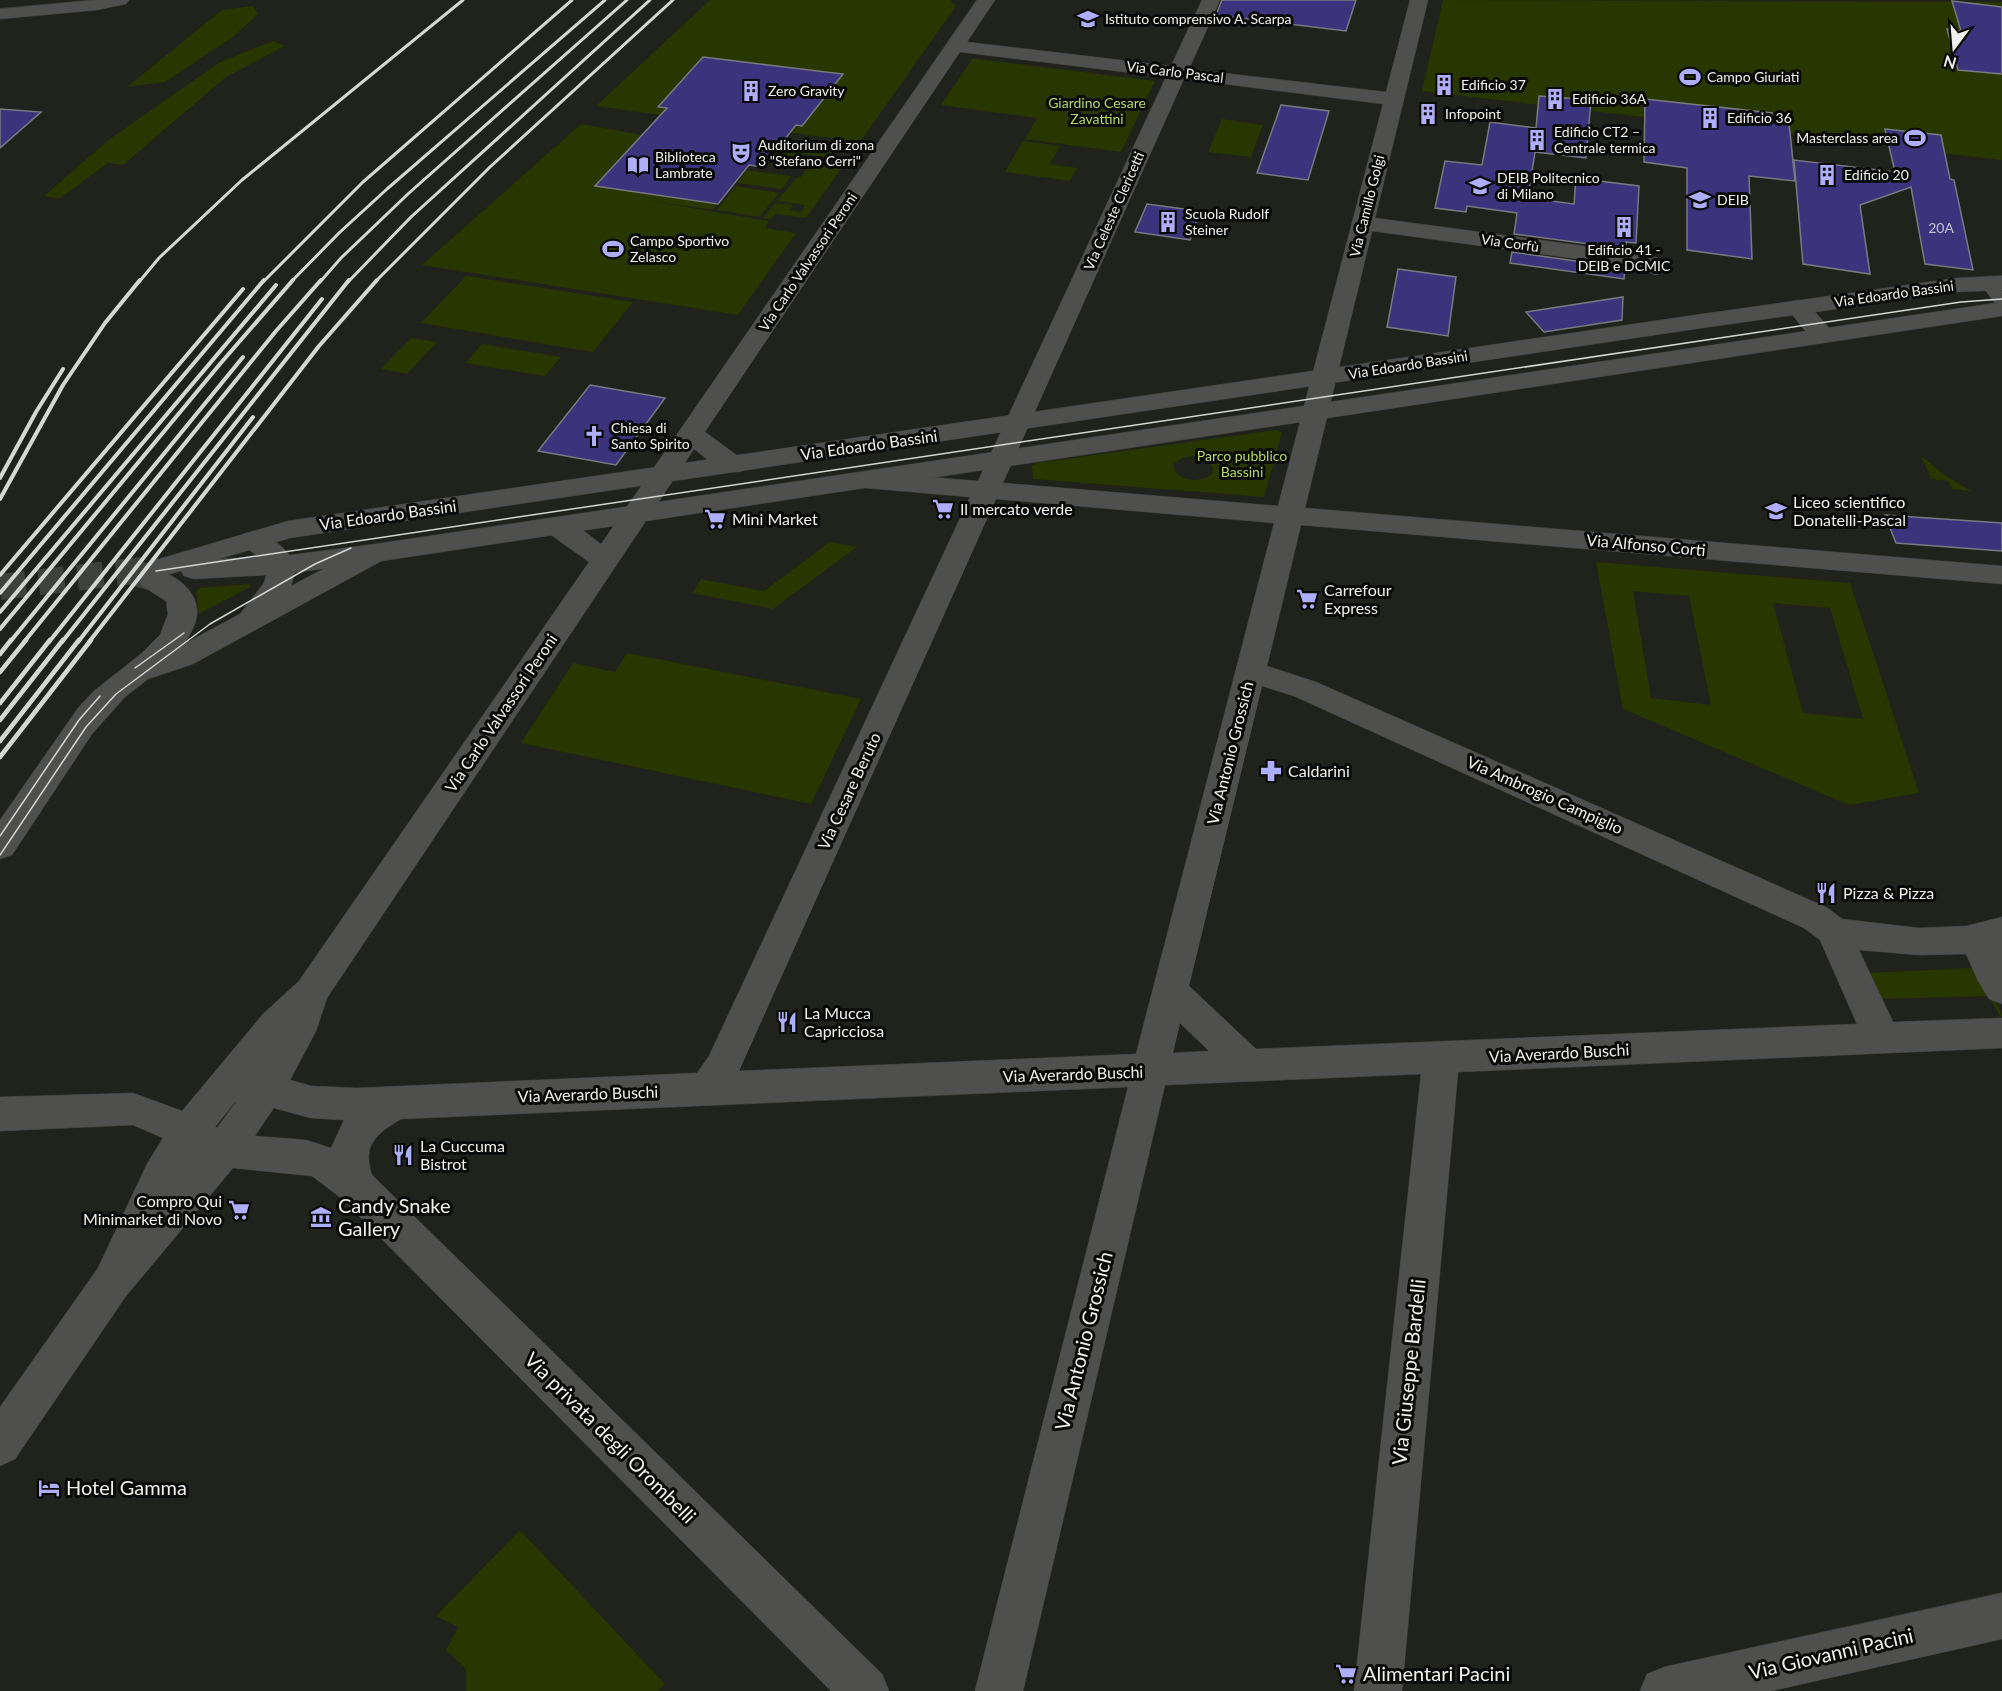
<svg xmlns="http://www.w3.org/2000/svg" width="2002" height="1691" font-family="Lato,sans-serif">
	<rect width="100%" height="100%" fill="#20221c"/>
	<g fill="#283600" fill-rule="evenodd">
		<path d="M 710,0 L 950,0 L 956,6 L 860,142 L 596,106 Z"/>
		<path d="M 1443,0 L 2002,2 L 2002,160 L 1814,138 L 1813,135 L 1805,134 L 1805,136 L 1422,91 Z"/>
		<path d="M 253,6 L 258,14 L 233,37 L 165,82 L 127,87 L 222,10 Z"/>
		<path d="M 273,41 L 285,46 L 226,77 L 123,165 L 108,163 L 59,199 L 44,196 L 107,141 L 220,62 Z"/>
		<path d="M 972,59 L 977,59 L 1155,81 L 1121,152 L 1025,139 L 1037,118 L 941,105 Z"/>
		<path d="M 1222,119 L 1263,125 L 1251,157 L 1208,152 Z"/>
		<path d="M 581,124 L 643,135 L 596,186 L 718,204 L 713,210 L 639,199 L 769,221 L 765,228 L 796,233 L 738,315 L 422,265 Z"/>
		<path d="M 1023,141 L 1060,146 L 1050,164 L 1077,168 L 1070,181 L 1005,172 Z"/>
		<path d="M 781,144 L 836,151 L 831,158 L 803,154 L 793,169 L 770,166 L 778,155 L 773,154 Z"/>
		<path d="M 811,162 L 843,166 L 806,218 L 775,214 L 771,219 L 763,218 L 775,203 L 793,205 L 790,210 L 801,212 L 805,205 L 777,201 L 797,177 L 801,177 Z"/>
		<path d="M 747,170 L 791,176 L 782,189 L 737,183 Z"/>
		<path d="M 736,186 L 779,193 L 759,217 L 717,210 Z"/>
		<path d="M 466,276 L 633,302 L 593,352 L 421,323 Z"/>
		<path d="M 411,338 L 437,342 L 407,374 L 381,369 Z"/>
		<path d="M 482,344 L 561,357 L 545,376 L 465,363 Z"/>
		<path d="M 1276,430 L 1282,432 L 1264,497 L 1033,479 L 1032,466 L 1037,463 ZM 1191,456 C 1200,456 1209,459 1213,468 L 1212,474 C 1200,483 1183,482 1174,470 L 1174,464 L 1182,458 Z"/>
		<path d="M 1921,456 L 1946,476 L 1971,491 L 1952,489 L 1948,481 L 1931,479 Z"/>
		<path d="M 830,542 L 857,547 L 773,609 L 692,593 L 701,579 L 764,591 Z"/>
		<path d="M 1596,562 L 1850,583 L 1919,793 L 1849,805 L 1623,709 ZM 1633,591 L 1689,596 L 1711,705 L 1651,698 ZM 1773,603 L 1830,608 L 1863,719 L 1803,713 Z"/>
		<path d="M 250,584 L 250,587 L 199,614 L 196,591 L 200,588 Z"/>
		<path d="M 627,653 L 861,699 L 811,804 L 521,743 L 573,663 L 615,672 Z"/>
		<path d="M 1962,948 L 1965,948 C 1971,961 2002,1007 2002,1016 L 2000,1016 L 1989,996 L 1881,999 L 1866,973 L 1973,968 Z"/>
		<path d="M 520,1530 L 665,1684 L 658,1691 L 466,1691 L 466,1669 L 446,1650 L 458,1627 L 436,1616 Z"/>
	</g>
	<g fill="#3b337b" stroke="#797a80" stroke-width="1.5">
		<path d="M 1222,0 L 1356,0 L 1346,31 L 1216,15 Z"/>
		<path d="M 1952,1 L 2002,7 L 2002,74 L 1958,70 L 1947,29 L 1961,31 Z"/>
		<path d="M 703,57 L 843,74 L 802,126 L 796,125 L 763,167 L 749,165 L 718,204 L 595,186 L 667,108 L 658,107 Z"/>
		<path d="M 1539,96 L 1591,100 L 1586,158 L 1535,152 L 1528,198 L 1574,204 L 1576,178 L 1639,186 L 1636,243 L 1626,242 L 1626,249 L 1514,234 L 1517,213 L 1467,206 L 1466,212 L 1435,208 L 1445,161 L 1482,165 L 1490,122 L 1536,128 Z"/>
		<path d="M 1645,99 L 1772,113 L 1772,121 L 1789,123 L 1795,181 L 1749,176 L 1752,259 L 1687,250 L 1687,168 L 1644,162 Z"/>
		<path d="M 1281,105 L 1329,111 L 1308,180 L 1257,173 Z"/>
		<path d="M 0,109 L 41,112 L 0,148 Z"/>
		<path d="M 1885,129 L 1941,135 L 1950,179 L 1954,180 L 1973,270 L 1925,264 L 1911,187 L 1860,205 L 1870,274 L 1803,264 L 1794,160 L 1895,172 Z"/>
		<path d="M 1147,204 L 1200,211 L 1190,240 L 1135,232 Z"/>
		<path d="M 1512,252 L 1625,268 L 1624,279 L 1510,263 Z"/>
		<path d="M 1398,269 L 1456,277 L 1448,336 L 1387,327 Z"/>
		<path d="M 1623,297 L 1622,320 L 1544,332 L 1526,312 Z"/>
		<path d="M 590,385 L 665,398 L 616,465 L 538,451 Z"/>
		<path d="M 1885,515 L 2002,523 L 2002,551 L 1896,543 Z"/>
	</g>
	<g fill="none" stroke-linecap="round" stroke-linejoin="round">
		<path stroke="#3f413b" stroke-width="26" stroke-dasharray="26 13" stroke-linecap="butt" d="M 130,571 L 151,578"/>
		<path stroke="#3f413b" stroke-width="26" stroke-dasharray="26 13" stroke-linecap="butt" d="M 0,587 L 159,568"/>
		<defs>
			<g id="minor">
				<path d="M 93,0 L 129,0 L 126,4 L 97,10 L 0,19 L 0,9 Z"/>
				<path d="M 977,0 L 995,0 L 967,42 L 1171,66 L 1202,0 L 1220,0 L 1189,69 L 1386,92 L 1410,0 L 1428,0 L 1375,218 L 1637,253 L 1658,258 L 1666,268 L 1663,273 L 1655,275 L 1637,267 L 1372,231 L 1305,508 L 2002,566 L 2002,584 L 1301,525 L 1267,666 L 1316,682 L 1828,908 L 1842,919 L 1919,928 L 1966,926 L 2002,917 L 2002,1004 L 1989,999 L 1978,981 L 1966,954 L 1919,955 L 1859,950 L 1893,1022 L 2002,1018 L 2002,1048 L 1458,1072 L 1402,1691 L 1354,1691 L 1421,1074 L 1165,1085 L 1023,1691 L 975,1691 L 1128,1087 L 401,1119 C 376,1134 362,1145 372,1175 L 882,1674 L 889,1691 L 831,1691 L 341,1198 L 312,1176 L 233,1168 L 126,1296 L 15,1459 L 0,1466 L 0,1407 L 98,1268 L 147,1164 L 163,1138 L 133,1125 L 0,1131 L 0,1097 L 133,1093 L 182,1111 L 263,1014 L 299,981 L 589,562 L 547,532 L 543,526 L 547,520 C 568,514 585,533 601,544 ZM 960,52 L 1166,77 L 978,481 L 866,472 L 857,474 L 853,480 L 857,486 L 866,488 L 970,497 L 709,1056 L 697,1073 L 357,1088 L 311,1086 L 290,1080 L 316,1031 L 327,998 L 694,449 C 709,460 723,476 742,471 L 746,465 L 742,459 L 705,432 ZM 1184,79 L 1383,104 L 1278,506 L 1003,483 ZM 996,499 L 1274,523 L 1136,1054 L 739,1071 ZM 1262,686 L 1294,696 L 1804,928 L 1820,940 L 1857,1024 L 1256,1049 L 1189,986 ZM 1180,1023 L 1209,1051 L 1173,1053 ZM 236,1102 L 217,1128 L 215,1127 L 235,1102 ZM 274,1108 L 311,1118 L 344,1120 L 331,1148 L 306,1140 L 255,1136 Z"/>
				<path d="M 1991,276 C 2002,280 2002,291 2002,304 L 1994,302 L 1980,283 L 1983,278 Z"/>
				<path d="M 1798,300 L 1806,302 L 1831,330 L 1835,335 L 1831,340 C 1812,345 1802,326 1790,312 L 1786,307 L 1790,302 Z"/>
				<path d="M 254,531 C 273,536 286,549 297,565 L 291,586 L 365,547 L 375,544 L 385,547 L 389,553 L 385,559 L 193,664 L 148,679 L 125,697 L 92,734 L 12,855 L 0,859 L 0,820 L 78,708 L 94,691 L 142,653 L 160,635 L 168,614 L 166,601 L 141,585 L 137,578 L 141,571 C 164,565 199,587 197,614 C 196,625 190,635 184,644 L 240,614 L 264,583 L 269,565 L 244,546 L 240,540 L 244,534 Z"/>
				<path d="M 2002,1593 L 2002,1639 L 1771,1691 L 1640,1691 L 1647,1674 L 1664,1667 Z"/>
			</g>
			<path id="tertiary" d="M 2002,276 L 2002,290 L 1957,292 L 1695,329 L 290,538 L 219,559 L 283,556 L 375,544 L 2002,302 L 2002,316 L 375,562 L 283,574 L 194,579 L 184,576 L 181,571 L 159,577 L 149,574 L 145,568 L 149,562 L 288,521 L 1695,315 L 1957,278 Z"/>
		</defs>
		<use href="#minor" stroke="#3d3f39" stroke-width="1"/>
		<use href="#tertiary" stroke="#3d3f39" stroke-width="1"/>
		<use href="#minor" fill="#4f504d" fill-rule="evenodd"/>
		<use href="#tertiary" fill="#4f504d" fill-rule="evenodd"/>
		<g stroke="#d5d7d3" stroke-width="1.5">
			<path d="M 156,571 L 1961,302 L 2002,299"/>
			<path d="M 135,668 L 184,633"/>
			<path d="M 0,836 L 79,720 L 100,696"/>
			<path d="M 0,855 L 86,727 L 116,694 L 210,624 L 315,564 L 351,548"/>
		</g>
		<g stroke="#d5d7d3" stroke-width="3">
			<path d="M 139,282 L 159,258 L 242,180 L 463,0"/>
			<path d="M 263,282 L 363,182 L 572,0"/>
			<path d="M 291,282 L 339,233 L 387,189 L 605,0"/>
			<path d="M 320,282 L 341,258 L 409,193 L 627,0"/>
			<path d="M 348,282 L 411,217 L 650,0"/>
			<path d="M 375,282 L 490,167 L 673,0"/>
		</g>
		<g stroke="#d5d7d3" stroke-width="4">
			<path d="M 0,478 L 36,412 L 63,369"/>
			<path d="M 0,499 L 63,385 L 105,323 L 140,280"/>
			<path d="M 0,575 L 243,289"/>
			<path d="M 0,593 L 264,280"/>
			<path d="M 0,612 L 276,285"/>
			<path d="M 0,629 L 220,364 L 293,280"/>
			<path d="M 10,642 L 243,357"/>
			<path d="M 24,642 L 276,331 L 321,280"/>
			<path d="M 49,642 L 322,299"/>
			<path d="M 62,642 L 349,280"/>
			<path d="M 78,642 L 253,417"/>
			<path d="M 89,642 L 319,346 L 377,280"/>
		</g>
		<g stroke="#d5d7d3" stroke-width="4.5">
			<path d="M 0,654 L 11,640"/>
			<path d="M 0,672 L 26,640"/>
			<path d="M 0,703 L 50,640"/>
			<path d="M 0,720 L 63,640"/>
			<path d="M 0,741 L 79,640"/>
			<path d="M 0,757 L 91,640"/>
		</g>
	</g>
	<defs>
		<symbol id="school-bare" viewBox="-9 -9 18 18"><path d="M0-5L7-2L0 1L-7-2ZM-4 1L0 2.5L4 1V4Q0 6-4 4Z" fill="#afaefa" stroke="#0a0b09" stroke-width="2.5" paint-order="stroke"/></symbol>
		<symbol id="stadium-bare" viewBox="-9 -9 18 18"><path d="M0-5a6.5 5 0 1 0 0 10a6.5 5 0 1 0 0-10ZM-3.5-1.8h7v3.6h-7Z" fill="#afaefa" stroke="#0a0b09" stroke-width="2.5" paint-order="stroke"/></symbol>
		<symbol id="building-bare" viewBox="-9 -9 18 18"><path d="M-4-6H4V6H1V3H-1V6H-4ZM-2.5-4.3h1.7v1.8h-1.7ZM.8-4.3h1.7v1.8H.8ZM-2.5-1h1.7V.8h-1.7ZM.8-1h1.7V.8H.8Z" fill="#afaefa" stroke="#0a0b09" stroke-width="2.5" paint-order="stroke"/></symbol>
		<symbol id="theatre-bare" viewBox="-9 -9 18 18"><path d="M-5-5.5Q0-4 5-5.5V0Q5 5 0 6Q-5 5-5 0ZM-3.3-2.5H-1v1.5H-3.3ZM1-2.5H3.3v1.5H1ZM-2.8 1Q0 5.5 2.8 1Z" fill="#afaefa" stroke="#0a0b09" stroke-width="2.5" paint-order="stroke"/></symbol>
		<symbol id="library-bare" viewBox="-9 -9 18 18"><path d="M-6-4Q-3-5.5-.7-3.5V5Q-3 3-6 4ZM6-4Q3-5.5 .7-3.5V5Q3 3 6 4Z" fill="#afaefa" stroke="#0a0b09" stroke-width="2.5" paint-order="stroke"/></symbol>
		<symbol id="university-bare" viewBox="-9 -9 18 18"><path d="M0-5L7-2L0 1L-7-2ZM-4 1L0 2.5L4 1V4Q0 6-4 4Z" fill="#afaefa" stroke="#0a0b09" stroke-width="2.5" paint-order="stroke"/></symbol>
		<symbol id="church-bare" viewBox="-9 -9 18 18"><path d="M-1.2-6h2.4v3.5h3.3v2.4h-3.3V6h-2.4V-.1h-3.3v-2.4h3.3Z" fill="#afaefa" stroke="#0a0b09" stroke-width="2.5" paint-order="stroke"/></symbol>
		<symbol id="supermarket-bare" viewBox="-9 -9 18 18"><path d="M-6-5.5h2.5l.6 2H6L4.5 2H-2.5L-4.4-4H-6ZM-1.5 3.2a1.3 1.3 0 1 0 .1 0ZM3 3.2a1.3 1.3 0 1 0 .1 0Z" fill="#afaefa" stroke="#0a0b09" stroke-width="2.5" paint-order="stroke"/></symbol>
		<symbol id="pharmacy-bare" viewBox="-9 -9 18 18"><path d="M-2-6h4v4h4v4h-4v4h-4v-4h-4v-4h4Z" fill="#afaefa" stroke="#0a0b09" stroke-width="2.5" paint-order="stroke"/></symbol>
		<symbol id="restaurant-bare" viewBox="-9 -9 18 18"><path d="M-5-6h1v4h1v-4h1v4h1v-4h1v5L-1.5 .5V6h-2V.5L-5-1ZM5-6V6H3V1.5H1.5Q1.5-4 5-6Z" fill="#afaefa" stroke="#0a0b09" stroke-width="2.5" paint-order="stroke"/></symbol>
		<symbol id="museum-bare" viewBox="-9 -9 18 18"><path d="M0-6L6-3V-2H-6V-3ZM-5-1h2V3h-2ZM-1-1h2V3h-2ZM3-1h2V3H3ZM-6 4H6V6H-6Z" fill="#afaefa" stroke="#0a0b09" stroke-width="2.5" paint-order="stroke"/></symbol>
		<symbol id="hotel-bare" viewBox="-9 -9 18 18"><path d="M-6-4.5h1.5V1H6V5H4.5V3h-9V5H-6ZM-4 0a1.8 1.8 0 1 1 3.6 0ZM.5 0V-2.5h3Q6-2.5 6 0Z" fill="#afaefa" stroke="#0a0b09" stroke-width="2.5" paint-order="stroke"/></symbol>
	</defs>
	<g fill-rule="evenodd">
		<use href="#school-bare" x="1073" y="4" width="30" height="30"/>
		<use href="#stadium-bare" x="1675" y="62" width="30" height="30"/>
		<use href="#building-bare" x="1429" y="70" width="30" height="30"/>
		<use href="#building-bare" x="736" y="76" width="30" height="30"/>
		<use href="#building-bare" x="1540" y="84" width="30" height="30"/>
		<use href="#building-bare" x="1413" y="99" width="30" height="30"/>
		<use href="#building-bare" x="1695" y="103" width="30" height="30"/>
		<use href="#stadium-bare" x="1900" y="123" width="30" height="30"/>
		<use href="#building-bare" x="1522" y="125" width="30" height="30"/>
		<use href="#theatre-bare" x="726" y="138" width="30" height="30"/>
		<use href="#library-bare" x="623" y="150" width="30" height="30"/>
		<use href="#building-bare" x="1812" y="160" width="30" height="30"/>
		<use href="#university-bare" x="1465" y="171" width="30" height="30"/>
		<use href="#university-bare" x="1685" y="185" width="30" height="30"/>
		<use href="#building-bare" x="1153" y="207" width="30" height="30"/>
		<use href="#building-bare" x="1609" y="212" width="30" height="30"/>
		<use href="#stadium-bare" x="598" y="234" width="30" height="30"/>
		<use href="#church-bare" x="579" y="421" width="30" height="30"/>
		<use href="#supermarket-bare" x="928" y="494" width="30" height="30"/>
		<use href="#school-bare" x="1761" y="496" width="30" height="30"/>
		<use href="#supermarket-bare" x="700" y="504" width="30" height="30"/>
		<use href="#supermarket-bare" x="1292" y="584" width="30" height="30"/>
		<use href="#pharmacy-bare" x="1256" y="756" width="30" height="30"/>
		<use href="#restaurant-bare" x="1811" y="878" width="30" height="30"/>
		<use href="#restaurant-bare" x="772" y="1007" width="30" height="30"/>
		<use href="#restaurant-bare" x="388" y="1140" width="30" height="30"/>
		<use href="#supermarket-bare" x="224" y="1195" width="30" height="30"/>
		<use href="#museum-bare" x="306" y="1202" width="30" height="30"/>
		<use href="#hotel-bare" x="34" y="1473" width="30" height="30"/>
		<use href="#supermarket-bare" x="1331" y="1659" width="30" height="30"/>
	</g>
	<g text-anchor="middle" stroke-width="6" stroke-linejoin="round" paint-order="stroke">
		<g font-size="14" fill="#eff0ed" stroke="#0a0b09" text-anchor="start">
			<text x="1105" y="24">Istituto comprensivo A. Scarpa</text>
			<text x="1707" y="82">Campo Giuriati</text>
			<text x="1461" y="90">Edificio 37</text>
			<text x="768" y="96">Zero Gravity</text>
			<text x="1572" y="104">Edificio 36A</text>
			<text x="1445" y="119">Infopoint</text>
			<text x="1727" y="123">Edificio 36</text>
			<text x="1554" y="137">Edificio CT2 –<tspan x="1554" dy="16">Centrale termica</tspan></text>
			<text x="1898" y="143" text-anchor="end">Masterclass area</text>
			<text x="758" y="150">Auditorium di zona<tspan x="758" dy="16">3 "Stefano Cerri"</tspan></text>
			<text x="655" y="162">Biblioteca<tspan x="655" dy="16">Lambrate</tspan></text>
			<text x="1844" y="180">Edificio 20</text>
			<text x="1497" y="183">DEIB Politecnico<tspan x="1497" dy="16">di Milano</tspan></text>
			<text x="1717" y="205">DEIB</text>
			<text x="1185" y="219">Scuola Rudolf<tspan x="1185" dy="16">Steiner</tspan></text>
			<text x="630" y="246">Campo Sportivo<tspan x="630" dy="16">Zelasco</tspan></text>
			<text x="1624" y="255" text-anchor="middle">Edificio 41 -<tspan x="1624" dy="16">DEIB e DCMIC</tspan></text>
			<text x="611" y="433">Chiesa di<tspan x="611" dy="16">Santo Spirito</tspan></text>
		</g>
		<g font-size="14" fill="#eff0ed" stroke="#0a0b09">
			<text transform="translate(1175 72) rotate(7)" y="5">Via Carlo Pascal</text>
			<text transform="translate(1367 206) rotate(-76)" y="5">Via Camillo Golgi</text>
			<text transform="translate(1114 211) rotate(-66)" y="5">Via Celeste Clericetti</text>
			<text transform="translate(1510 243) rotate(8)" y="5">Via Corfù</text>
			<text transform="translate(808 262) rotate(-56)" y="5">Via Carlo Valvassori Peroni</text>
			<text transform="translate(1894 294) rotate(-8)" y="5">Via Edoardo Bassini</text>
			<text transform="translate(1408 365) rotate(-9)" y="5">Via Edoardo Bassini</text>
		</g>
		<g font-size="14" fill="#b4d662" stroke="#0a0b09">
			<text x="1097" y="108">Giardino Cesare<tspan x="1097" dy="16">Zavattini</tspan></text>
			<text x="1242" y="461">Parco pubblico<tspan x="1242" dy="16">Bassini</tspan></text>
		</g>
		<g font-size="14" fill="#c2c1d0">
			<text x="1941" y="233">20A</text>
		</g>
		<g font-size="16" fill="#eff0ed" stroke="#0a0b09">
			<text transform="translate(869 445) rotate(-8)" y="6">Via Edoardo Bassini</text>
			<text transform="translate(388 515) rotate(-8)" y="6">Via Edoardo Bassini</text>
			<text transform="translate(1646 545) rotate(5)" y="6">Via Alfonso Corti</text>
			<text transform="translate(501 713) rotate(-56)" y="6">Via Carlo Valvassori Peroni</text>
			<text transform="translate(1230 753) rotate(-76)" y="6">Via Antonio Grossich</text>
			<text transform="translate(849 791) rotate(-65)" y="6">Via Cesare Beruto</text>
			<text transform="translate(1545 795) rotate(24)" y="6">Via Ambrogio Campiglio</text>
			<text transform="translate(1559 1053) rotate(-3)" y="6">Via Averardo Buschi</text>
			<text transform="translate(1073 1074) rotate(-2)" y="6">Via Averardo Buschi</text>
			<text transform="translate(588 1094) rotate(-2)" y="6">Via Averardo Buschi</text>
		</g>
		<g font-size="16" fill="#eff0ed" stroke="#0a0b09" text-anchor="start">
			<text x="1793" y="508">Liceo scientifico<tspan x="1793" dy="18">Donatelli-Pascal</tspan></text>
			<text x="960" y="515">Il mercato verde</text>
			<text x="732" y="525">Mini Market</text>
			<text x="1324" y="596">Carrefour<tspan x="1324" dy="18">Express</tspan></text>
			<text x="1288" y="777">Caldarini</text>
			<text x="1843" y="899">Pizza &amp; Pizza</text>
			<text x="804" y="1019">La Mucca<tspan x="804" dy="18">Capricciosa</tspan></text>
			<text x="420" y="1152">La Cuccuma<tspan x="420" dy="18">Bistrot</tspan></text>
			<text x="222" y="1207" text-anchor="end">Compro Qui<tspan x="222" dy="18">Minimarket di Novo</tspan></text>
		</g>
		<g font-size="20" fill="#eff0ed" stroke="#0a0b09" text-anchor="start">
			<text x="338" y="1213">Candy Snake<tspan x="338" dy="23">Gallery</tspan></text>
			<text x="66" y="1495">Hotel Gamma</text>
			<text x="1363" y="1681">Alimentari Pacini</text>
		</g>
		<g font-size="20" fill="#eff0ed" stroke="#0a0b09">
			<text transform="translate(1084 1341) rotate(-76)" y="7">Via Antonio Grossich</text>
			<text transform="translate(1409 1372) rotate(-84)" y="7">Via Giuseppe Bardelli</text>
			<text transform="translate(610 1438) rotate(45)" y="7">Via privata degli Orombelli</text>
			<text transform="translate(1831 1654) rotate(-13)" y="7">Via Giovanni Pacini</text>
		</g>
	</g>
	<g transform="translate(1954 48) rotate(196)" stroke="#0a0b09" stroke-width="4.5" paint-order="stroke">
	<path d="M0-4.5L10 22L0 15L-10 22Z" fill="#eff0ed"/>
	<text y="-9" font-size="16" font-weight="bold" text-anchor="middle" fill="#eff0ed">N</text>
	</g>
</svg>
